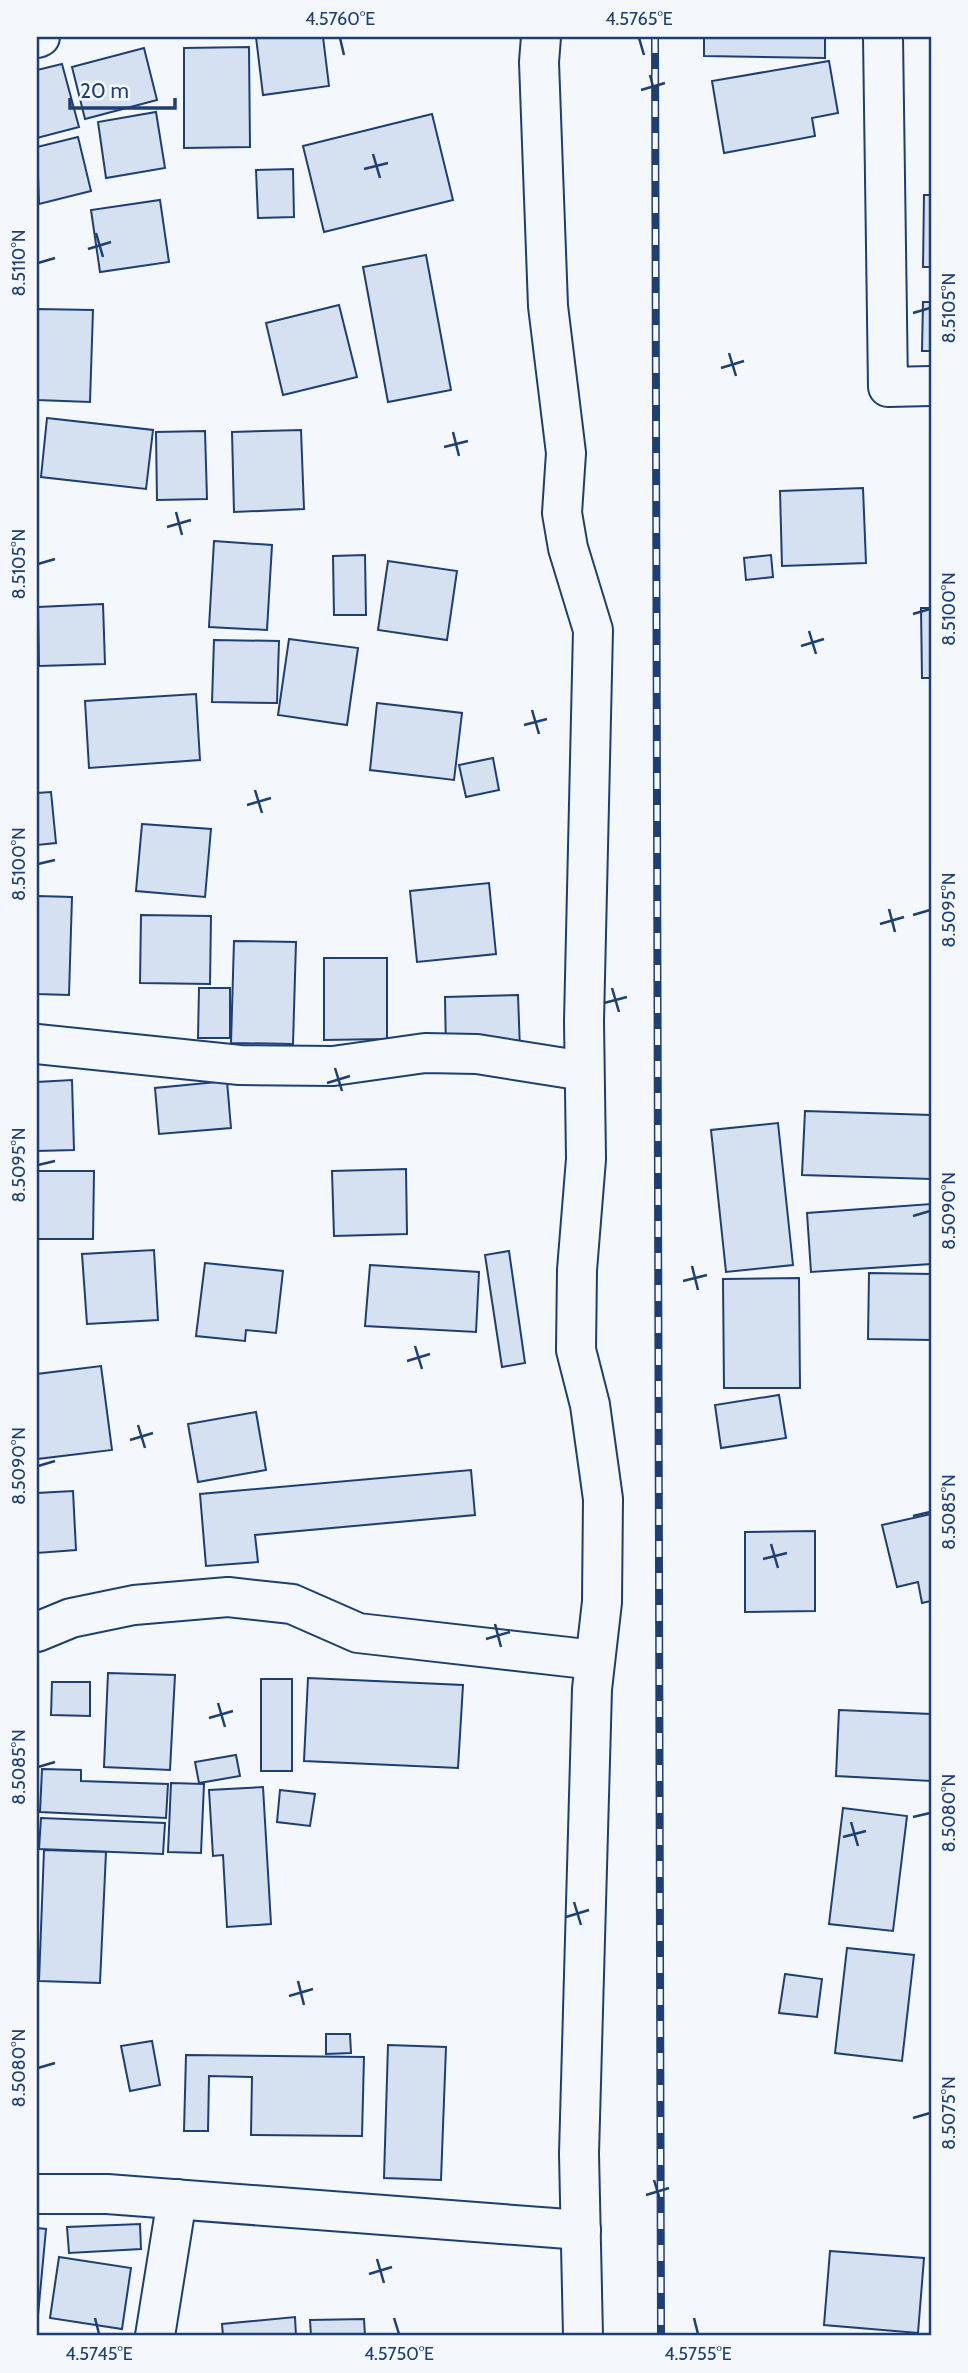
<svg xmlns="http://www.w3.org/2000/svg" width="968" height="2373" font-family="Cabin,sans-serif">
	<rect width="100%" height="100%" fill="#f4f7fb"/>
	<g fill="#d5e0f0" stroke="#1d3f73" stroke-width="2">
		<path d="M 256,37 L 323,37 L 329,86 L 263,95 Z"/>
		<path d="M 704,37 L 825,37 L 825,58 L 704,56 Z"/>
		<path d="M 249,47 L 250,147 L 184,148 L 184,48 Z"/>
		<path d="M 144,48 L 157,100 L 85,119 L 72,67 Z"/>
		<path d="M 829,61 L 838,113 L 812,118 L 815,136 L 724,153 L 712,81 Z"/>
		<path d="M 62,64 L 79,127 L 37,138 L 37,70 Z"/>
		<path d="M 156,112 L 165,168 L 106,178 L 98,122 Z"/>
		<path d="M 432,114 L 453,200 L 324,232 L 303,146 Z"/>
		<path d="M 78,137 L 91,191 L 39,204 L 37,147 Z"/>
		<path d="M 293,169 L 294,217 L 258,218 L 256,170 Z"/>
		<path d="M 924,195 L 931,195 L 931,267 L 923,267 Z"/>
		<path d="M 160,200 L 169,262 L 100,272 L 91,210 Z"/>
		<path d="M 426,255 L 451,390 L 388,402 L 363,267 Z"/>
		<path d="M 923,302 L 931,302 L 931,351 L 922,351 Z"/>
		<path d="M 339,305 L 357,377 L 283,395 L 266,323 Z"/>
		<path d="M 37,309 L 93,310 L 90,402 L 37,400 Z"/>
		<path d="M 47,418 L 153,430 L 146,489 L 41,477 Z"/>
		<path d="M 301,430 L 304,509 L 234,512 L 232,432 Z"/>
		<path d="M 205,431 L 207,499 L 157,500 L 156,432 Z"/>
		<path d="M 863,488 L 866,563 L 782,566 L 780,491 Z"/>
		<path d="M 214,541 L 272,545 L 267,630 L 209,627 Z"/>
		<path d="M 365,555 L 366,615 L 334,615 L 333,556 Z"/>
		<path d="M 771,555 L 773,577 L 746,580 L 744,558 Z"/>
		<path d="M 388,561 L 457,571 L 447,640 L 378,630 Z"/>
		<path d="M 103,604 L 105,664 L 39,666 L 38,607 Z"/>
		<path d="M 921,608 L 931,608 L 931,678 L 922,678 Z"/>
		<path d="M 289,639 L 358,648 L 347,725 L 278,715 Z"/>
		<path d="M 214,640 L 279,641 L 277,703 L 212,702 Z"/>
		<path d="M 196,694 L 200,760 L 89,768 L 85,701 Z"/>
		<path d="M 377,703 L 462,713 L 454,780 L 370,770 Z"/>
		<path d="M 493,758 L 499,790 L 466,797 L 459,765 Z"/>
		<path d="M 51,792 L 56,843 L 37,845 L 37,793 Z"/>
		<path d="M 142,824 L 211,829 L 205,897 L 136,891 Z"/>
		<path d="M 489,883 L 496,954 L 417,962 L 410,891 Z"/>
		<path d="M 37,896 L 72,897 L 69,995 L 37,994 Z"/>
		<path d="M 141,915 L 211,916 L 210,984 L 140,983 Z"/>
		<path d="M 234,941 L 296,942 L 293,1044 L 231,1043 Z"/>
		<path d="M 324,958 L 387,958 L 387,1039 L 324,1040 Z"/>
		<path d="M 199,988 L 230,988 L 230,1038 L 198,1038 Z"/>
		<path d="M 518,995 L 520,1050 L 446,1052 L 445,997 Z"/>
		<path d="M 72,1080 L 74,1150 L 37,1151 L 37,1082 Z"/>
		<path d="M 227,1081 L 231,1128 L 159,1134 L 155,1088 Z"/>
		<path d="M 805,1111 L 931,1115 L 931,1179 L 802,1175 Z"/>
		<path d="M 778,1123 L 793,1265 L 726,1272 L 711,1130 Z"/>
		<path d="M 406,1169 L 407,1234 L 334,1236 L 332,1171 Z"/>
		<path d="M 37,1171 L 94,1171 L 93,1239 L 37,1239 Z"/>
		<path d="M 931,1204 L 931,1264 L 811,1272 L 807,1213 Z"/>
		<path d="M 154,1250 L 158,1320 L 87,1324 L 82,1254 Z"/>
		<path d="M 509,1251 L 525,1363 L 502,1367 L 485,1255 Z"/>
		<path d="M 205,1263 L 283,1271 L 276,1333 L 246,1330 L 245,1341 L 196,1336 Z"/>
		<path d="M 370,1265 L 479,1272 L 476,1332 L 365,1326 Z"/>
		<path d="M 869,1273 L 931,1274 L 931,1340 L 868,1339 Z"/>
		<path d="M 799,1278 L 800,1388 L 724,1388 L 723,1279 Z"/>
		<path d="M 101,1366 L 112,1450 L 37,1459 L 37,1374 Z"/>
		<path d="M 779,1395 L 786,1438 L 721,1448 L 715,1405 Z"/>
		<path d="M 256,1412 L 266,1470 L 198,1482 L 188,1424 Z"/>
		<path d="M 471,1470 L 475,1515 L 255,1535 L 258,1562 L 206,1566 L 200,1494 Z"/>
		<path d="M 73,1491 L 76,1550 L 37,1553 L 37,1493 Z"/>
		<path d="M 931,1514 L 931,1601 L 922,1603 L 918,1582 L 897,1587 L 882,1525 Z"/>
		<path d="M 815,1531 L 815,1611 L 745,1612 L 745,1532 Z"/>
		<path d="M 108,1673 L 175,1675 L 170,1770 L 104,1767 Z"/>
		<path d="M 308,1678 L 463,1685 L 458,1768 L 304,1761 Z"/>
		<rect x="261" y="1679" width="31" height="92"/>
		<path d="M 52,1682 L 90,1682 L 90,1716 L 51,1715 Z"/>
		<path d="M 839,1710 L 931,1714 L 931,1781 L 836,1776 Z"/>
		<path d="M 236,1755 L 240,1776 L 199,1783 L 195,1762 Z"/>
		<path d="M 42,1769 L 81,1770 L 81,1781 L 168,1784 L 166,1818 L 40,1812 Z"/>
		<path d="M 171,1783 L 204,1784 L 201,1853 L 168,1852 Z"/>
		<path d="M 263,1787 L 271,1924 L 227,1927 L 223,1855 L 213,1856 L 209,1790 Z"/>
		<path d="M 280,1790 L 315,1794 L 310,1826 L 277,1822 Z"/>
		<path d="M 843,1808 L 907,1816 L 893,1931 L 829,1924 Z"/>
		<path d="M 41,1818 L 165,1823 L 163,1854 L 39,1849 Z"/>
		<path d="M 44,1850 L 106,1852 L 100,1983 L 39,1981 Z"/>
		<path d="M 847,1948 L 914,1955 L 902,2061 L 835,2053 Z"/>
		<path d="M 785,1974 L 822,1979 L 817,2017 L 779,2013 Z"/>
		<path d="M 326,2034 L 350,2034 L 351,2053 L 326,2054 Z"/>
		<path d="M 152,2041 L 160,2085 L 130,2091 L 121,2046 Z"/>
		<path d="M 388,2045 L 446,2047 L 441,2180 L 384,2178 Z"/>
		<path d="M 186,2055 L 364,2057 L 362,2136 L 251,2135 L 252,2077 L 209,2076 L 208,2131 L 184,2131 Z"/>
		<path d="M 140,2224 L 141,2249 L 69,2253 L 67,2227 Z"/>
		<path d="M 37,2228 L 46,2229 L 38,2315 L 37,2315 Z"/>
		<path d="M 830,2251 L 924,2258 L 918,2333 L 824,2325 Z"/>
		<path d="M 59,2257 L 131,2268 L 122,2329 L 50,2318 Z"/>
		<path d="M 295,2317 L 296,2336 L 223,2336 L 222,2324 Z"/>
		<path d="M 364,2319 L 365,2336 L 311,2336 L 310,2320 Z"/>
	</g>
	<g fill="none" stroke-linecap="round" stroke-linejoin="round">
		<defs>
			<g id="minor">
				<path d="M 541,37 L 539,62 L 548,306 L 566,453 L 562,513 L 568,548 L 593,630 L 584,1021 L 586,1159 L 577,1270 L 576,1350 L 590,1405 L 603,1499 L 602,1602 L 592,1689 L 579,2154 L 583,2336"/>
				<path d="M 883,37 L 888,387 L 931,386"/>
				<path d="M 37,38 L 40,37"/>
				<path d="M 37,1044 L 240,1065 L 333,1066 L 425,1053 L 477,1054 L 584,1071"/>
				<path d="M 37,1632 L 71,1618 L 134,1605 L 228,1597 L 292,1604 L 358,1633 L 595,1660"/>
				<path d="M 37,2194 L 107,2194 L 581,2230"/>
				<path d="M 155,2336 L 177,2199"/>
			</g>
		</defs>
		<use href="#minor" stroke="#1d3f73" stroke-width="42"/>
		<use href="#minor" stroke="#f4f7fb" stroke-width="38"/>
		<defs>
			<path id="rail" d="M 655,37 L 661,2336"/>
		</defs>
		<use href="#rail" stroke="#1d3f73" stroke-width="8"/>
		<use href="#rail" stroke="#f4f7fb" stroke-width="5" stroke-dasharray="16" stroke-linecap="butt"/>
	</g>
	<path fill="none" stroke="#1d3f73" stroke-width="2.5" d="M 340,38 L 344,55M 639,38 L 644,55M 650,75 L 656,98M 641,90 L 665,83M 373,154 L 380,178M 364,169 L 388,163M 96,233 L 103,257M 88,249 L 111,242M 38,263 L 55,258M 913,313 L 930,308M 729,353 L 736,376M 721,368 L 744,361M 453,432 L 459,456M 444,447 L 468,441M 176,512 L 182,535M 167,527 L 191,520M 38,564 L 55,559M 913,614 L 930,609M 809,631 L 816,654M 801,646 L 824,639M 532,710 L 539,734M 524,725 L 547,719M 255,790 L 262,813M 247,805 L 271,798M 38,864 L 55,860M 889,909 L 895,932M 913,915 L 930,910M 880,924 L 904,917M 612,988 L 619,1012M 604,1003 L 627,997M 335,1068 L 342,1091M 327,1083 L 350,1076M 38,1165 L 55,1161M 913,1216 L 930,1211M 692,1266 L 698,1290M 683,1281 L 707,1275M 415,1346 L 422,1369M 407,1361 L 430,1354M 138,1425 L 145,1448M 130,1440 L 153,1433M 38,1466 L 55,1461M 913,1516 L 930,1512M 771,1544 L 778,1568M 763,1559 L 787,1553M 495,1624 L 501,1647M 486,1639 L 510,1632M 218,1703 L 225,1727M 209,1718 L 233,1711M 38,1767 L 55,1762M 913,1817 L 930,1813M 851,1822 L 858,1846M 843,1837 L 866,1831M 574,1902 L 581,1925M 566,1917 L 589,1910M 298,1981 L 304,2005M 289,1996 L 313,1989M 38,2068 L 55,2063M 913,2118 L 930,2113M 654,2180 L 661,2203M 646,2195 L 669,2188M 377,2259 L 384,2283M 369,2274 L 392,2267M 95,2318 L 99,2334M 394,2318 L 399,2334M 694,2318 L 698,2334"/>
	<rect width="968" height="2373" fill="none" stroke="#f4f7fb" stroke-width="77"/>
	<path d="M70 98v10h105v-10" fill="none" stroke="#1d3f73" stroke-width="3.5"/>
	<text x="80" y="98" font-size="21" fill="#1d3f73" stroke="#f4f7fb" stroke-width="5" paint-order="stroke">20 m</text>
	<rect x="38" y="38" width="892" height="2296" fill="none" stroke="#1d3f73" stroke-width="2.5"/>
	<g font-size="18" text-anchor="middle" fill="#1d3f73">
		<text x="340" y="25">4.5760°E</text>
		<text x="639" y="25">4.5765°E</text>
		<text transform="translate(19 263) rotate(-90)" y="6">8.5110°N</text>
		<text transform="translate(949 308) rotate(-90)" y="6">8.5105°N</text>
		<text transform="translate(19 564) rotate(-90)" y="6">8.5105°N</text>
		<text transform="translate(949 609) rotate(-90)" y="6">8.5100°N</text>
		<text transform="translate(19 864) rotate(-90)" y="6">8.5100°N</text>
		<text transform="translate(949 910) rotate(-90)" y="6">8.5095°N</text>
		<text transform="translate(19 1165) rotate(-90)" y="6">8.5095°N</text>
		<text transform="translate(949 1211) rotate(-90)" y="6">8.5090°N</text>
		<text transform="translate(19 1466) rotate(-90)" y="6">8.5090°N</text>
		<text transform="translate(949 1512) rotate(-90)" y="6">8.5085°N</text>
		<text transform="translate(19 1767) rotate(-90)" y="6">8.5085°N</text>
		<text transform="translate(949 1813) rotate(-90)" y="6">8.5080°N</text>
		<text transform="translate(19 2068) rotate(-90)" y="6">8.5080°N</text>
		<text transform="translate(949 2113) rotate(-90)" y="6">8.5075°N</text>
		<text x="99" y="2360">4.5745°E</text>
		<text x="399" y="2360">4.5750°E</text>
		<text x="698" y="2360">4.5755°E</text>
	</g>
</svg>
